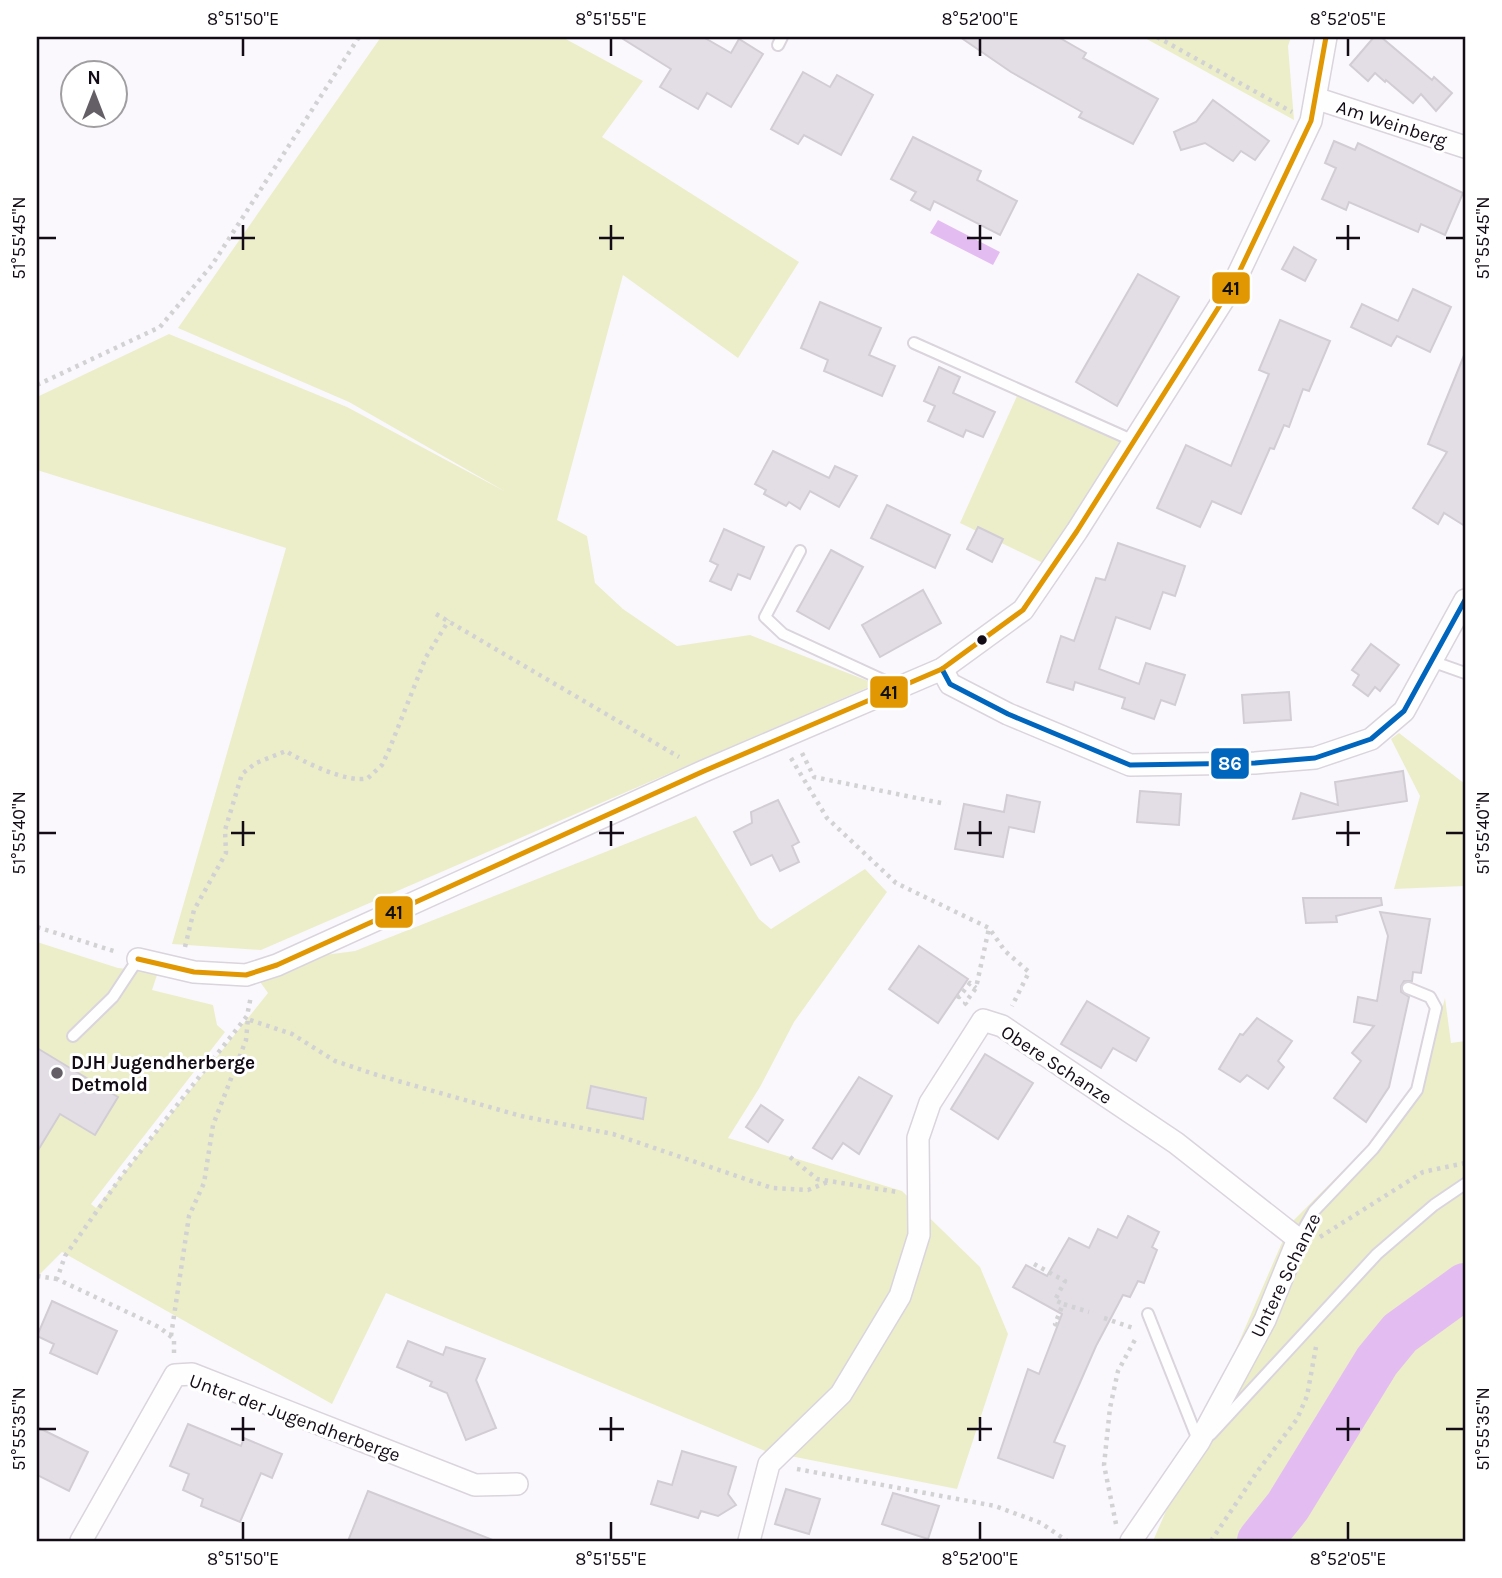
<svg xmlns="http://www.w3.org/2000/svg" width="1502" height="1578" font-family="Karla,sans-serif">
	<rect width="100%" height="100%" fill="#fbf8fd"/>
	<g fill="#eceec9">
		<path d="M 381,37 L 562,37 L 643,81 L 602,137 L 799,262 L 738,358 L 623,275 L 557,520 L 587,536 L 595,583 L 623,609 L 677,646 L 750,635 L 876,684 L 261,950 L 172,944 L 286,548 L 37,470 L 37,397 L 169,334 L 347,407 L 506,492 L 349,402 L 178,328 Z"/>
		<path d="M 1143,37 L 1291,37 L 1288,46 L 1294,120 Z"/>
		<path d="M 1017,396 L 1124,442 L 1043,563 L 960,523 Z"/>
		<path d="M 1399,733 L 1465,784 L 1465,886 L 1394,889 L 1420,796 L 1391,739 Z"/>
		<path d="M 696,816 L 759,919 L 771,929 L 865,869 L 887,892 L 794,1022 L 760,1087 L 728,1138 L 902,1191 L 980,1267 L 1008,1334 L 957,1489 L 765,1451 L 386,1293 L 332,1404 L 62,1252 L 37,1277 L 37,942 L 118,968 L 158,972 L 152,990 L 213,1005 L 217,1025 L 225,1032 L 91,1204 L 96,1208 L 268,993 L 248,965 L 355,951 Z"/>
		<path d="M 1445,998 L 1451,1043 L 1465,1041 L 1465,1541 L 1153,1541 L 1290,1224 L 1420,1093 Z"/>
	</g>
	<path fill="#e3bdf1" d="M 938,220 L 1000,252 L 993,265 L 930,233 Z"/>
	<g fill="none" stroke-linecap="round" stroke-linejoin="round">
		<path stroke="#e3bdf1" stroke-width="46" d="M 1260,1541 L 1288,1506 L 1377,1361 L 1400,1333 L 1465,1286"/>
	</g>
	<g fill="#e3dee6" stroke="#d2cdd5" stroke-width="2">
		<path d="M 620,37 L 703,37 L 731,53 L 739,39 L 763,54 L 731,107 L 707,93 L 698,109 L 660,87 L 671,69 Z"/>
		<path d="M 960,37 L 1058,37 L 1086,53 L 1083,58 L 1158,99 L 1133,144 L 1079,117 L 1082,112 L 1011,72 Z"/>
		<path d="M 1374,37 L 1381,37 L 1432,80 L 1434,77 L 1452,93 L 1436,111 L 1421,94 L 1413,103 L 1386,80 L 1385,82 L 1375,73 L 1368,81 L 1350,65 Z"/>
		<path d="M 803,72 L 830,87 L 837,75 L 873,95 L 841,155 L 804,135 L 798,144 L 771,129 Z"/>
		<path d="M 1213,100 L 1269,141 L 1255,160 L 1241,151 L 1233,161 L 1205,143 L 1181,150 L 1174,132 L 1196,122 Z"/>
		<path d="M 913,137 L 981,171 L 977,180 L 1017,201 L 1000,235 L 934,201 L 930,210 L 911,200 L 916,192 L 891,179 Z"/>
		<path d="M 1334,141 L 1355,150 L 1358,143 L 1463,193 L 1445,235 L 1421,224 L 1418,232 L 1349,202 L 1346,210 L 1322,199 L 1336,168 L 1325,163 Z"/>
		<path d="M 1294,247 L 1316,260 L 1305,281 L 1282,269 Z"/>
		<path d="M 1138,274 L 1179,297 L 1117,406 L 1076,382 Z"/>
		<path d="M 1413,289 L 1451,307 L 1430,352 L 1397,336 L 1391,346 L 1351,327 L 1362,304 L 1398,321 Z"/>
		<path d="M 820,302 L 881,328 L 869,355 L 895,366 L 882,396 L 824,371 L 828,360 L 801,348 Z"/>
		<path d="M 1280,320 L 1330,341 L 1309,391 L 1303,389 L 1289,427 L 1284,425 L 1274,449 L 1270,448 L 1241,514 L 1212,501 L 1200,527 L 1157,508 L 1186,445 L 1231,466 L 1269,374 L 1259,370 Z"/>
		<path d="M 1465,353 L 1465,526 L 1444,513 L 1438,524 L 1413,508 L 1447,452 L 1428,444 Z"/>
		<path d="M 939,367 L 960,377 L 953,393 L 995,412 L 983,437 L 966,430 L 963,437 L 928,421 L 935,406 L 924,401 Z"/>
		<path d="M 773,451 L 829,478 L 835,466 L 857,476 L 839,507 L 810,491 L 800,509 L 789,502 L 786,506 L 764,494 L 766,490 L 755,484 Z"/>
		<path d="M 887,505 L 950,535 L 935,568 L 871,538 Z"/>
		<path d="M 978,527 L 1003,539 L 992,562 L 967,549 Z"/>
		<path d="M 724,529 L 764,547 L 750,579 L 738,574 L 731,590 L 710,581 L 718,565 L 710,561 Z"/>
		<path d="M 1118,543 L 1185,566 L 1175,596 L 1163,592 L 1150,629 L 1116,617 L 1099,669 L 1139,684 L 1146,663 L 1185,675 L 1175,705 L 1161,700 L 1154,719 L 1122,708 L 1125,698 L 1075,682 L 1073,690 L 1047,682 L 1061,636 L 1074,641 L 1096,578 L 1105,580 Z"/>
		<path d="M 831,550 L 863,567 L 829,629 L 797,611 Z"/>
		<path d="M 923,590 L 941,623 L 880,657 L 862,625 Z"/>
		<path d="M 1371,644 L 1399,665 L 1380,691 L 1375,687 L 1368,696 L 1353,685 L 1359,675 L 1352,670 Z"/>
		<path d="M 1289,692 L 1291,720 L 1244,723 L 1242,695 Z"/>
		<path d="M 1403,771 L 1407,801 L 1293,819 L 1301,793 L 1338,805 L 1335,782 Z"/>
		<path d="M 1140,791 L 1181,794 L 1179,825 L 1137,822 Z"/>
		<path d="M 1007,795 L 1040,802 L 1034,832 L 1009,827 L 1003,857 L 955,849 L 964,804 L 1004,812 Z"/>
		<path d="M 778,800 L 799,842 L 792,846 L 799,862 L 780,871 L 772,855 L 751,865 L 734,832 L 752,823 L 751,812 Z"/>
		<path d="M 1303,898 L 1381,898 L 1382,905 L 1336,916 L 1337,922 L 1306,923 Z"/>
		<path d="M 1380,912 L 1430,919 L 1421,973 L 1413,972 L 1412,981 L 1404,981 L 1401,986 L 1401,992 L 1409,997 L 1389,1087 L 1366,1122 L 1334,1098 L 1361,1061 L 1352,1053 L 1374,1026 L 1354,1022 L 1358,997 L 1377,1001 L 1388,936 Z"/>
		<path d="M 919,946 L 968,979 L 938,1023 L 889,989 Z"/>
		<path d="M 1087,1001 L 1149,1038 L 1136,1061 L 1113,1048 L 1101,1068 L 1061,1044 Z"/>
		<path d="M 1257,1018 L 1292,1041 L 1278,1061 L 1284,1067 L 1268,1089 L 1247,1075 L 1240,1082 L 1219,1069 L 1240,1034 L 1243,1035 Z"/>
		<path d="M 37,1048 L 118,1097 L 95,1135 L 60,1114 L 37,1152 Z"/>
		<path d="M 985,1054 L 1033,1083 L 998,1139 L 951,1109 Z"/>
		<path d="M 859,1077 L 892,1096 L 859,1154 L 843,1143 L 832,1159 L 813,1148 Z"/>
		<path d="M 591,1086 L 646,1098 L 643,1119 L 587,1108 Z"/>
		<path d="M 761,1105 L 783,1120 L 768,1142 L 746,1127 Z"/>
		<path d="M 1128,1216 L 1159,1232 L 1152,1247 L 1157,1250 L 1144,1283 L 1138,1281 L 1130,1297 L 1123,1295 L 1096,1346 L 1054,1442 L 1065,1446 L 1053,1478 L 998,1458 L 1028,1369 L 1039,1374 L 1062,1314 L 1013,1287 L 1026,1265 L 1047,1276 L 1069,1238 L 1089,1248 L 1098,1229 L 1117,1238 Z"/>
		<path d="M 52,1301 L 117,1331 L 97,1374 L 50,1353 L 54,1344 L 37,1336 Z"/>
		<path d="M 408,1341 L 443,1355 L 446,1347 L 485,1359 L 476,1380 L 496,1428 L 466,1440 L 447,1393 L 430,1386 L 432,1382 L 397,1367 Z"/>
		<path d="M 188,1424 L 241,1446 L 244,1438 L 282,1454 L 272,1478 L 261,1473 L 240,1522 L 201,1506 L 203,1499 L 183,1490 L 189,1474 L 170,1466 Z"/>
		<path d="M 37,1427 L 88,1452 L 69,1491 L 37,1475 Z"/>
		<path d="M 682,1451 L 736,1467 L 728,1494 L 736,1505 L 718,1516 L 701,1511 L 698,1518 L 651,1504 L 658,1481 L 672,1485 Z"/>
		<path d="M 786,1489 L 820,1499 L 809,1534 L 775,1524 Z"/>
		<path d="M 368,1491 L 493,1540 L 492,1541 L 348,1541 Z"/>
		<path d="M 893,1493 L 939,1506 L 928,1539 L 882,1524 Z"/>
	</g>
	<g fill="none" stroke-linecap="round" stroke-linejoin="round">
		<defs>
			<g id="lane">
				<path d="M 778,45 L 782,37"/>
				<path d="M 914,343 L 1134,441"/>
				<path d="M 800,551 L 765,617 L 783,634 L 896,686"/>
				<path d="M 1434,662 L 1465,673"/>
				<path d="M 73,1036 L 113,997 L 138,959"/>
				<path d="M 1298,1239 L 1314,1211 L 1373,1149 L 1417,1090 L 1436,1008 L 1430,997 L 1408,988"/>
				<path d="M 1148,1314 L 1198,1440"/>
				<path d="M 1211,1434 L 1377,1254 L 1434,1205 L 1465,1184"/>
			</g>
			<g id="street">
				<path d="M 1318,99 L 1465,147"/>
				<path d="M 942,669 L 950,684 L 1008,714 L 1130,765 L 1255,763 L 1315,758 L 1371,739 L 1404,711 L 1465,600"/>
				<path d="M 138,959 L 194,972 L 246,975 L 277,965 L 704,771 L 942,669 L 1023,610 L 1077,531 L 1234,283 L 1311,121 L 1326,37"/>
				<path d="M 81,1541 L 175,1375 L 192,1374 L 475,1485 L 517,1484"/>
				<path d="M 749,1541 L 769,1464 L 841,1394 L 900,1296 L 919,1235 L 918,1138 L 930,1103 L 983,1020 L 1002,1026 L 1176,1143 L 1298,1239 L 1265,1320 L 1199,1442 L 1131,1541"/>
			</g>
		</defs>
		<use href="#lane" stroke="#dad4dd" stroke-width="14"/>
		<use href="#street" stroke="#dad4dd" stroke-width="24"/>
		<g stroke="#d2d1d3" stroke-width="4.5" stroke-dasharray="3.5 5" stroke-linecap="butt">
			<path d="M 1157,37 L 1292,112"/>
			<path d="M 37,385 L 160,327 L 212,265 L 359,37"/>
			<path d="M 436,614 L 679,757"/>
			<path d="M 802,753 L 814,777 L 946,804"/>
			<path d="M 791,758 L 827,818 L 896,883 L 989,928 L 1005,951 L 1029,972 L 1012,1006"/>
			<path d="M 37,927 L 117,952"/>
			<path d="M 185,947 L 194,910 L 226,853 L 225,830 L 242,774 L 256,763 L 286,751 C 303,762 349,784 368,778 L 382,765 L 389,750 L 426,657 L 449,620"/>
			<path d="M 957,996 L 959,997 L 970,983 L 976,988"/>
			<path d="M 967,1005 L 965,1003 L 976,988 L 989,928"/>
			<path d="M 250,1020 L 292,1034 L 335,1061 L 377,1075 L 521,1116 L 613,1134 L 772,1188 L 808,1190 L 830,1181"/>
			<path d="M 790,1157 L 817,1179 L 897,1192"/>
			<path d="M 1320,1237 L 1423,1172 L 1465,1163"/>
			<path d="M 1034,1264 L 1065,1281 L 1055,1300 L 1063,1304"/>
			<path d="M 37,1276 L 57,1279"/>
			<path d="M 1104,1318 L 1136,1329"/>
			<path d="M 1058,1325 L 1055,1324 L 1063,1304 L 1089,1312"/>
			<path d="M 171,1336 L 189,1216 L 204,1183 L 213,1125 L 246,1040 L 248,1018"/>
			<path d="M 174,1353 L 174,1339 L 159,1327 L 57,1279 L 65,1256 L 126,1170 L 247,1016 L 251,996"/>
			<path d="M 797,1469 L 995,1506 L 1041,1523 L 1067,1541"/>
			<path d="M 1116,1524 L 1104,1465 L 1110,1408 L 1118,1371 L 1137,1336"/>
			<path d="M 1211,1541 L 1257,1472 L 1297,1419 L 1307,1396 L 1316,1347"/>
		</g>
		<use href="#lane" stroke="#fefeff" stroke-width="10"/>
		<use href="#street" stroke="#fefeff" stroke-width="21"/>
		<defs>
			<path id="bus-1" d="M 942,669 L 950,684 L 1008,714 L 1130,765 L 1255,763 L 1315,758 L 1371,739 L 1404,711 L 1465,600"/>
			<path id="bus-2" d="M 138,959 L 194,972 L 246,975 L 277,965 L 704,771 L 942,669 L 1023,610 L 1077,531 L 1234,283 L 1311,121 L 1326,37"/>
		</defs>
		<use href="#bus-1" stroke="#fff" stroke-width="10"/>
		<use href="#bus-2" stroke="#fff" stroke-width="10"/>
		<use href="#bus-1" stroke="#0065bd" stroke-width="5"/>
		<use href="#bus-2" stroke="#e09702" stroke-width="5"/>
	</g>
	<path fill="none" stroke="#130c16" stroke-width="2.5" d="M 243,38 L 243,56M 611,38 L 611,56M 980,38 L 980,56M 1348,38 L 1348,56M 243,225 L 243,250M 611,225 L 611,250M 980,225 L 980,250M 1348,225 L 1348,250M 38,238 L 56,238M 231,238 L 255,238M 599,238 L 624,238M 967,238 L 992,238M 1336,238 L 1360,238M 1446,238 L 1464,238M 243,821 L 243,846M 611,821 L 611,846M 980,821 L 980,846M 1348,821 L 1348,846M 38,833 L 56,833M 231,833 L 255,833M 599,833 L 624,833M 967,833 L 992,833M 1336,833 L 1360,833M 1446,833 L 1464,833M 243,1417 L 243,1441M 611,1417 L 611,1441M 980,1417 L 980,1441M 1348,1417 L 1348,1441M 38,1429 L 56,1429M 231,1429 L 255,1429M 599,1429 L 624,1429M 967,1429 L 992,1429M 1336,1429 L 1360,1429M 1446,1429 L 1464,1429M 243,1522 L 243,1540M 611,1522 L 611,1540M 980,1522 L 980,1540M 1348,1522 L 1348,1540"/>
	<circle fill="#130c16" stroke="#fff" stroke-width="2.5" cx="982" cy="640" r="6"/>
	<circle fill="#645f67" stroke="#fff" stroke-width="2.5" cx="57" cy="1073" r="7"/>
	<g text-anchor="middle" stroke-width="6" stroke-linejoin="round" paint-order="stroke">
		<g font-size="19" fill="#130c16" stroke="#fff">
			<text transform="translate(1392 123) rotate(18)" y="7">Am Weinberg</text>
			<text transform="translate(1057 1064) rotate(33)" y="7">Obere Schanze</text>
			<text transform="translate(1285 1275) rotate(-64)" y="7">Untere Schanze</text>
			<text transform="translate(295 1417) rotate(20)" y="7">Unter der Jugendherberge</text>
		</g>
		<g font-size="19" font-weight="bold" fill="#130c16" stroke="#fff" text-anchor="start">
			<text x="71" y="1069">DJH Jugendherberge<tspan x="71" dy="22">Detmold</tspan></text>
		</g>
	</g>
	<g stroke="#fff" stroke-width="2.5">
		<rect x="1211" y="271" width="40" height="34" rx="7" fill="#e09702"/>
		<rect x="869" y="675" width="40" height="34" rx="7" fill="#e09702"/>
		<rect x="1210" y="747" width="40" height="33" rx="7" fill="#0065bd"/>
		<rect x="374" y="895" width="40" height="34" rx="7" fill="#e09702"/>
	</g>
	<g font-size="19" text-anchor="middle" font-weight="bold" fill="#fff">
		<text x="1230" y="770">86</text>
	</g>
	<g font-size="19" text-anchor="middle" font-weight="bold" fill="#111">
		<text x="1231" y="295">41</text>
		<text x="889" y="699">41</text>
		<text x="394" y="919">41</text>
	</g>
	<rect width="1502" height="1578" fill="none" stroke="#ffffff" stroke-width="77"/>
	<g transform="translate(94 94)"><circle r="33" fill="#ffffff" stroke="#a19ea2" stroke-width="2"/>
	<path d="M0-5L12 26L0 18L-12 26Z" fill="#645f67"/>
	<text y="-10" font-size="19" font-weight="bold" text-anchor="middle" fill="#130c16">N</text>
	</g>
	<rect x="38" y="38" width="1426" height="1502" fill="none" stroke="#130c16" stroke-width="2.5"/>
	<g font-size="18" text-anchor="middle" fill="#130c16">
		<text x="243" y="25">8°51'50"E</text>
		<text x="611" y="25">8°51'55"E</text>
		<text x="980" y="25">8°52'00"E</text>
		<text x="1348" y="25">8°52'05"E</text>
		<text transform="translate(19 238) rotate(-90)" y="6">51°55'45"N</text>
		<text transform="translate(1483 238) rotate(-90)" y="6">51°55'45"N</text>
		<text transform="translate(19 833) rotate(-90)" y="6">51°55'40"N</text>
		<text transform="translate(1483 833) rotate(-90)" y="6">51°55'40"N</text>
		<text transform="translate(19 1429) rotate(-90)" y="6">51°55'35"N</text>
		<text transform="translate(1483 1429) rotate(-90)" y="6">51°55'35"N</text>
		<text x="243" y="1565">8°51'50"E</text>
		<text x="611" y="1565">8°51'55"E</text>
		<text x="980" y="1565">8°52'00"E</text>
		<text x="1348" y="1565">8°52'05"E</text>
	</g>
</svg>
